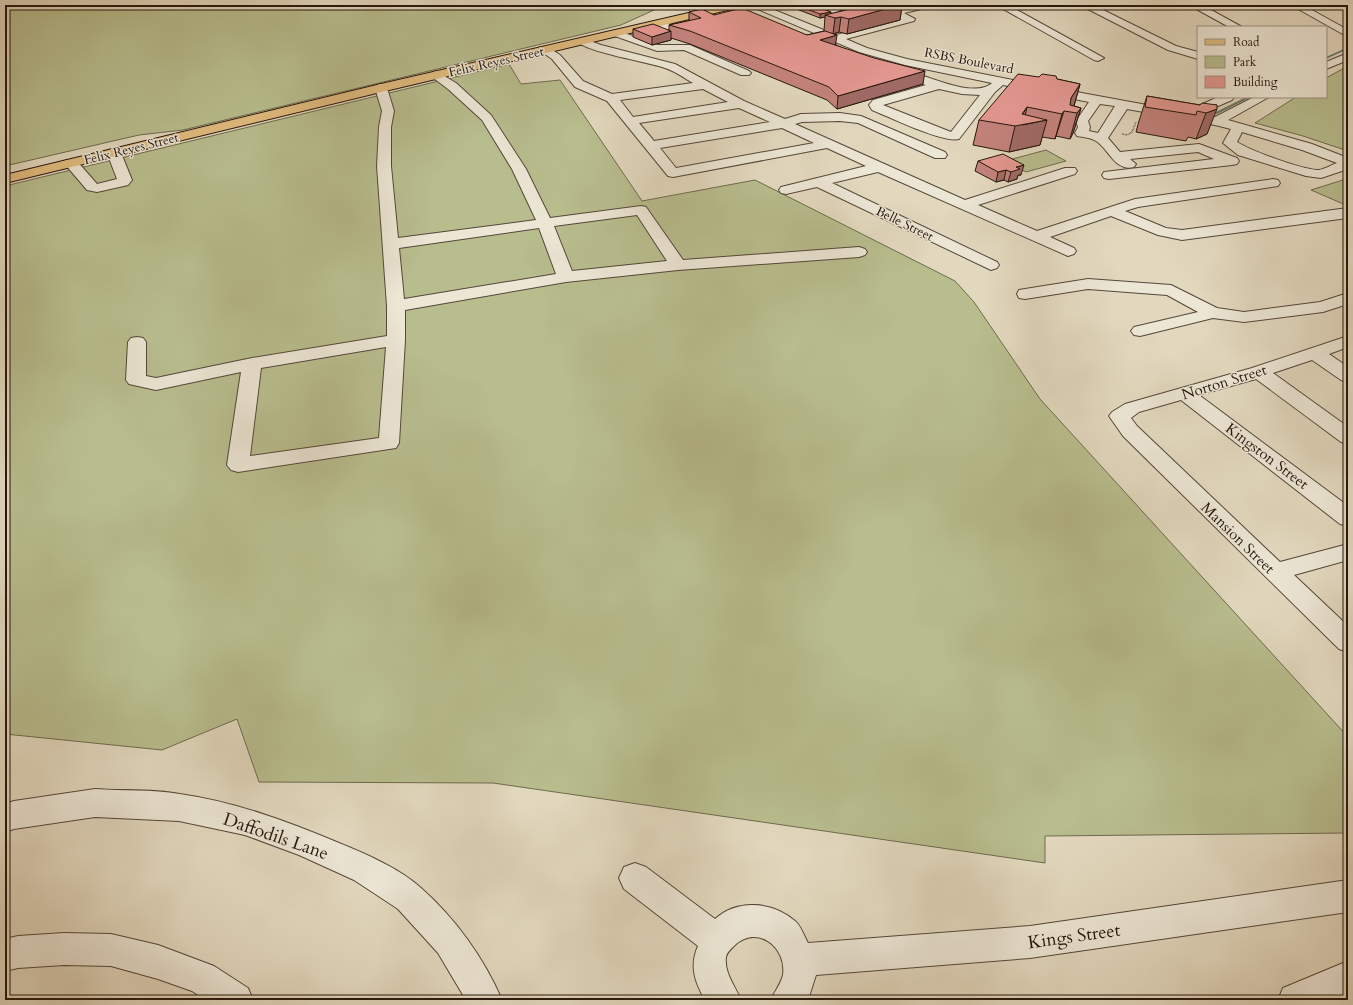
<svg xmlns="http://www.w3.org/2000/svg" width="1353" height="1005" font-family="Cardo,serif">
	<rect width="100%" height="100%" fill="#e2d8be"/>
	<filter id="stains"><feTurbulence type="fractalNoise" baseFrequency=".005" numOctaves="4"/><feColorMatrix values="0 0 0 0 .2 0 0 0 0 .09 0 0 0 0 .02 0 0 0 .5 -.17"/></filter>
	<radialGradient id="worn" r=".72"><stop offset=".6" stop-color="#630" stop-opacity="0"/><stop offset="1" stop-color="#630" stop-opacity=".3"/></radialGradient>
	<g fill="#b8bd8e" stroke="#6f6a4e">
		<path d="M 5,5 L 665,5 L 621,25 L 183,130 L 139,135 L 5,166 Z"/>
		<path d="M 509,64 L 521,84 L 560,80 L 642,201 L 755,180 L 955,281 L 974,302 L 1040,399 L 1348,737 L 1348,833 L 1045,836 L 1045,863 L 493,783 L 259,782 L 237,719 L 162,750 L 5,734 L 5,186 Z"/>
		<path d="M 1348,66 L 1348,151 L 1303,136 L 1255,123 L 1296,97 L 1326,97 L 1326,78 Z"/>
		<path d="M 1046,150 L 1066,161 L 1026,172 L 1005,161 Z"/>
		<path d="M 1343,180 L 1348,182 L 1348,206 L 1311,190 Z"/>
	</g>
	<g fill="none" stroke-linecap="round" stroke-linejoin="round">
		<g fill="#69796d" fill-rule="evenodd">
			<path d="M 1348,47 L 1348,49 L 1326,59 L 1326,57 Z"/>
			<path d="M 1246,97 L 1251,97 L 1217,114 L 1214,113 Z"/>
		</g>
		<defs>
			<g id="minor">
				<path d="M 748,5 L 762,5 L 836,35 L 900,19 L 874,8 L 874,5 L 884,5 L 894,9 L 912,5 L 931,5 L 930,7 L 904,13 L 915,19 L 914,21 L 846,39 L 867,48 L 907,59 L 1033,84 L 1185,112 L 1218,97 L 1234,97 L 1232,100 L 1200,114 L 1215,117 L 1254,97 L 1269,97 L 1228,120 L 1312,144 L 1348,158 L 1348,169 L 1321,178 L 1306,176 L 1238,155 L 1223,143 L 1231,129 L 1215,125 L 1127,109 L 1108,138 L 1120,152 L 1199,144 L 1237,158 L 1239,161 L 1237,164 L 1232,165 L 1109,179 L 1104,178 L 1102,175 L 1104,172 L 1214,159 L 1198,152 L 1130,159 L 1136,164 L 1134,167 C 1115,172 1109,149 1096,141 C 1091,138 1083,137 1077,136 L 1075,133 L 1078,127 L 1076,121 L 1089,102 L 1003,85 L 995,92 L 959,139 C 942,143 890,117 872,110 L 869,105 L 873,100 L 926,85 L 919,83 L 917,80 L 923,76 C 941,81 976,97 992,83 L 905,65 L 859,52 ZM 939,89 L 962,94 L 980,95 L 951,132 L 883,105 ZM 1100,104 L 1115,106 L 1098,133 L 1089,131 L 1090,127 L 1088,121 ZM 1242,132 L 1302,150 L 1337,163 C 1331,165 1325,169 1319,170 C 1303,170 1251,151 1237,142 Z"/>
				<path d="M 996,5 L 1008,5 L 1104,58 L 1098,61 L 1094,60 Z"/>
				<path d="M 1080,5 L 1093,5 L 1176,46 L 1198,52 L 1198,59 L 1168,50 Z"/>
				<path d="M 1189,5 L 1202,5 L 1242,27 L 1229,27 Z"/>
				<path d="M 1291,5 L 1303,5 L 1348,30 L 1348,37 Z"/>
				<path d="M 840,7 L 844,8 L 845,10 L 844,12 L 829,16 L 824,13 L 825,11 Z"/>
				<path d="M 652,22 L 683,25 L 693,23 L 698,26 L 697,28 L 683,31 L 648,27 L 647,25 L 648,23 Z"/>
				<path d="M 616,30 L 658,45 L 690,45 L 749,71 L 751,73 L 749,75 L 741,75 L 684,50 L 657,51 L 612,35 L 611,33 Z"/>
				<path d="M 582,38 L 601,45 L 675,64 L 744,101 L 785,119 L 801,114 L 840,113 L 861,116 L 945,152 L 947,155 L 945,158 L 935,158 L 858,123 L 840,121 L 802,122 L 795,124 L 965,200 L 1065,168 L 1075,168 L 1077,171 L 1075,174 L 978,205 L 1037,231 L 1135,199 L 1273,179 L 1278,180 L 1280,183 L 1278,186 L 1138,207 L 1125,211 L 1166,228 L 1182,230 L 1348,208 L 1348,218 L 1182,240 L 1158,235 L 1111,216 L 1050,237 L 1074,248 L 1076,251 L 1074,254 L 1068,256 L 878,172 L 832,183 L 997,262 L 999,265 L 997,268 L 991,270 L 817,187 L 786,194 L 781,193 L 779,190 L 781,187 L 866,166 L 827,148 L 673,177 L 668,176 L 607,101 L 575,87 L 552,59 L 538,49 L 540,47 L 548,47 L 560,55 L 583,81 L 612,94 L 693,83 C 684,78 675,71 665,68 C 649,62 585,52 577,41 ZM 703,89 L 728,102 L 633,117 L 620,100 ZM 739,108 L 770,122 L 654,141 L 639,123 ZM 782,128 L 814,143 L 676,168 L 660,148 Z"/>
				<path d="M 1348,53 L 1348,60 L 1326,69 L 1326,62 Z"/>
				<path d="M 436,71 L 456,83 L 491,115 L 526,169 L 550,218 L 641,206 L 646,207 L 683,260 L 859,247 L 865,249 L 867,252 L 865,255 L 859,257 L 678,270 L 566,282 L 405,310 L 405,340 L 399,443 L 396,448 L 238,472 L 231,470 L 227,465 L 241,372 L 156,390 L 129,384 L 126,380 L 128,342 L 131,338 L 137,337 L 143,338 L 146,342 L 146,376 L 156,378 L 252,358 L 387,336 L 387,306 L 377,166 L 379,127 L 382,111 L 375,88 L 377,85 L 381,84 L 387,88 L 394,111 L 391,127 L 391,166 L 398,238 L 536,220 L 512,169 L 482,120 L 448,89 L 432,77 L 430,75 L 432,73 ZM 637,215 L 667,261 L 572,271 L 554,226 ZM 539,228 L 556,274 L 404,299 L 399,248 ZM 386,347 L 379,438 L 250,456 L 261,368 Z"/>
				<path d="M 114,149 L 119,150 L 121,153 L 132,180 L 128,185 L 97,192 L 87,190 L 64,163 L 66,160 L 76,160 L 97,184 L 117,179 L 107,153 L 109,150 Z"/>
				<path d="M 1088,279 L 1171,285 L 1217,308 L 1244,312 L 1320,302 L 1348,293 L 1348,304 L 1323,312 L 1244,322 L 1213,318 L 1140,336 L 1134,335 L 1131,331 L 1134,327 L 1198,312 L 1167,295 L 1088,289 L 1025,299 L 1019,298 L 1017,294 L 1019,290 L 1025,289 Z"/>
				<path d="M 1348,336 L 1348,347 L 1329,354 L 1348,367 L 1348,382 L 1341,380 L 1312,360 L 1273,373 L 1348,427 L 1348,444 L 1341,442 L 1256,379 L 1199,395 L 1348,506 L 1348,526 L 1340,524 L 1181,400 L 1139,412 L 1131,418 L 1137,426 L 1280,562 L 1348,544 L 1348,560 L 1294,575 L 1348,626 L 1348,652 L 1339,649 L 1123,436 L 1109,416 L 1112,412 L 1125,404 L 1252,368 Z"/>
				<path d="M 95,789 C 123,791 152,789 180,794 C 235,802 287,821 339,843 C 366,854 399,868 421,888 C 455,918 484,958 502,1000 L 466,1000 L 438,953 L 398,909 L 354,880 L 299,855 L 245,835 L 179,821 L 95,817 L 14,829 L 5,832 L 5,804 L 14,801 Z"/>
				<path d="M 635,863 L 646,867 L 715,919 C 738,898 773,902 795,921 C 801,926 804,936 808,943 L 1030,926 L 1348,880 L 1348,912 L 1030,958 L 816,975 L 808,1000 L 771,1000 C 774,992 781,984 783,975 C 787,948 758,924 735,945 C 731,949 727,952 726,957 C 724,973 735,986 741,1000 L 705,1000 C 695,982 689,966 698,946 L 624,889 L 619,878 L 624,867 Z"/>
				<path d="M 64,933 L 111,934 L 158,945 L 214,966 L 248,988 L 253,1000 L 206,1000 L 192,991 L 158,979 L 111,966 L 64,965 L 18,968 L 5,971 L 5,939 L 18,936 Z"/>
				<path d="M 1348,961 L 1348,995 L 1336,1000 L 1278,1000 L 1283,988 Z"/>
			</g>
			<path id="major" d="M 723,5 L 741,5 L 736,8 L 381,92 L 5,183 L 5,175 L 381,84 Z"/>
		</defs>
		<use href="#minor" stroke="#554739" stroke-width="2"/>
		<use href="#major" stroke="#26170d" stroke-width="2"/>
		<path stroke="#26170d" stroke-width="1.5" stroke-dasharray="0.5 1" stroke-linecap="butt" d="M 1122,134 L 1127,135 L 1132,132 L 1136,122"/>
		<use href="#minor" fill="#ece6d5" fill-rule="evenodd"/>
		<use href="#major" fill="#e1bc7f" fill-rule="evenodd"/>
	</g>
	<g fill="#c4837d" stroke="#26170d">
		<path d="M 786,5 L 813,5 L 831,12 L 830,14 L 842,11 L 828,5 L 902,5 L 900,20 L 847,34 L 839,32 L 834,34 L 836,45 L 923,84 L 837,109 L 827,100 L 690,44 L 671,38 L 671,40 L 652,45 L 633,37 L 633,29 L 669,30 L 669,25 L 689,21 L 689,12 L 714,15 L 807,35 L 824,31 L 825,17 L 820,18 Z"/>
		<path d="M 1039,77 L 1057,79 L 1080,84 L 1074,106 L 1081,108 L 1073,133 L 1070,139 L 1056,136 L 1055,139 L 1042,137 L 1040,145 L 1009,152 L 973,145 L 979,120 Z"/>
		<path d="M 1147,96 L 1200,105 L 1217,105 L 1207,134 L 1196,139 L 1188,137 L 1186,141 L 1136,132 L 1139,121 Z"/>
		<path d="M 978,161 L 1021,175 L 1018,175 L 1017,179 L 1008,182 L 1004,180 L 996,182 L 975,171 Z"/>
	</g>
	<g fill="#a06a66" stroke="#26170d">
		<path d="M 843,5 L 846,5 L 846,10 L 842,11 Z"/>
		<path d="M 900,5 L 902,5 L 900,20 L 847,34 L 849,19 Z"/>
		<path d="M 831,12 L 830,16 L 825,15 L 825,17 L 820,18 L 820,14 Z"/>
		<path d="M 841,17 L 839,32 L 833,34 L 835,18 Z"/>
		<path d="M 671,31 L 671,40 L 652,45 L 652,37 Z"/>
		<path d="M 837,35 L 835,47 L 820,40 Z"/>
		<path d="M 925,71 L 923,84 L 837,109 L 838,96 Z"/>
		<path d="M 1080,84 L 1073,109 L 1068,111 L 1071,98 Z"/>
		<path d="M 1027,107 L 1023,125 L 1047,120 L 1040,145 L 1009,152 L 1015,126 Z"/>
		<path d="M 1081,108 L 1073,133 L 1070,139 L 1077,113 Z"/>
		<path d="M 1217,109 L 1207,134 L 1196,139 L 1206,113 Z"/>
		<path d="M 1064,111 L 1056,136 L 1055,139 L 1062,114 Z"/>
		<path d="M 1024,165 L 1021,175 L 1018,175 L 1017,179 L 1008,182 L 1011,172 L 1016,167 Z"/>
		<path d="M 1006,170 L 1004,180 L 996,182 L 998,172 Z"/>
	</g>
	<g fill="#e49891" stroke="#26170d">
		<path d="M 796,5 L 813,5 L 831,12 L 820,14 Z"/>
		<path d="M 859,5 L 900,5 L 849,19 L 841,17 L 835,18 L 825,15 L 863,6 Z"/>
		<path d="M 742,8 L 807,35 L 825,31 L 837,35 L 820,40 L 874,58 L 925,71 L 838,96 L 829,87 L 690,31 L 669,25 L 701,18 L 689,12 L 702,9 L 714,15 Z"/>
		<path d="M 653,24 L 671,31 L 652,37 L 633,29 Z"/>
		<path d="M 1018,74 L 1039,77 L 1042,74 L 1056,76 L 1057,79 L 1080,84 L 1071,98 L 1070,105 L 1081,108 L 1077,113 L 1064,111 L 1062,114 L 1027,107 L 1022,114 L 1047,120 L 1015,126 L 979,120 Z"/>
		<path d="M 1147,96 L 1200,105 L 1202,103 L 1217,105 L 1217,109 L 1206,113 L 1197,111 L 1196,115 L 1145,107 Z"/>
		<path d="M 1003,154 L 1024,165 L 1016,167 L 1020,169 L 1011,172 L 1006,170 L 998,172 L 978,161 Z"/>
	</g>
	<g text-anchor="middle" stroke-width="3" stroke-linejoin="round" paint-order="stroke">
		<g font-size="13" fill="#26170d" stroke="#ece6d5">
			<text transform="translate(969 60) rotate(11)" y="5">RSBS Boulevard</text>
			<text transform="translate(496 61) rotate(-13)" y="5">Felix Reyes Street</text>
			<text transform="translate(131 148) rotate(-14)" y="5">Felix Reyes Street</text>
			<text transform="translate(905 223) rotate(26)" y="5">Belle Street</text>
		</g>
		<g font-size="15" fill="#26170d" stroke="#ece6d5">
			<text transform="translate(1224 382) rotate(-17)" y="5">Norton Street</text>
			<text transform="translate(1267 456) rotate(37)" y="5">Kingston Street</text>
			<text transform="translate(1238 538) rotate(44)" y="5">Mansion Street</text>
		</g>
		<g font-size="18" fill="#26170d" stroke="#ece6d5">
			<text transform="translate(276 836) rotate(19)" y="6">Daffodils Lane</text>
			<text transform="translate(1074 936) rotate(-8)" y="6">Kings Street</text>
		</g>
	</g>
	<rect width="1353" height="1005" fill="none" stroke="#e2d8be" stroke-width="20"/>
	<rect x="6" y="6" width="1341" height="993" fill="none" stroke="#26170d" stroke-width="2"/>
	<rect x="10" y="10" width="1333" height="985" fill="none" stroke="#26170d"/>
	<rect x="1197" y="26" width="130" height="72" fill="#ece6d5" stroke="#9d9385"/>
	<rect x="1205" y="39" width="20" height="6" fill="#e1bc7f" stroke="#9d9385"/>
	<text x="1233" y="46" font-size="12" fill="#26170d">Road</text>
	<rect x="1205" y="56" width="20" height="12" fill="#b8bd8e" stroke="#9d9385"/>
	<text x="1233" y="66" font-size="12" fill="#26170d">Park</text>
	<rect x="1205" y="76" width="20" height="12" fill="#e49891" stroke="#9d9385"/>
	<text x="1233" y="86" font-size="12" fill="#26170d">Building</text>
	<rect width="100%" height="100%" filter="url(#stains)"/>
	<rect width="100%" height="100%" fill="url(#worn)"/>
</svg>
